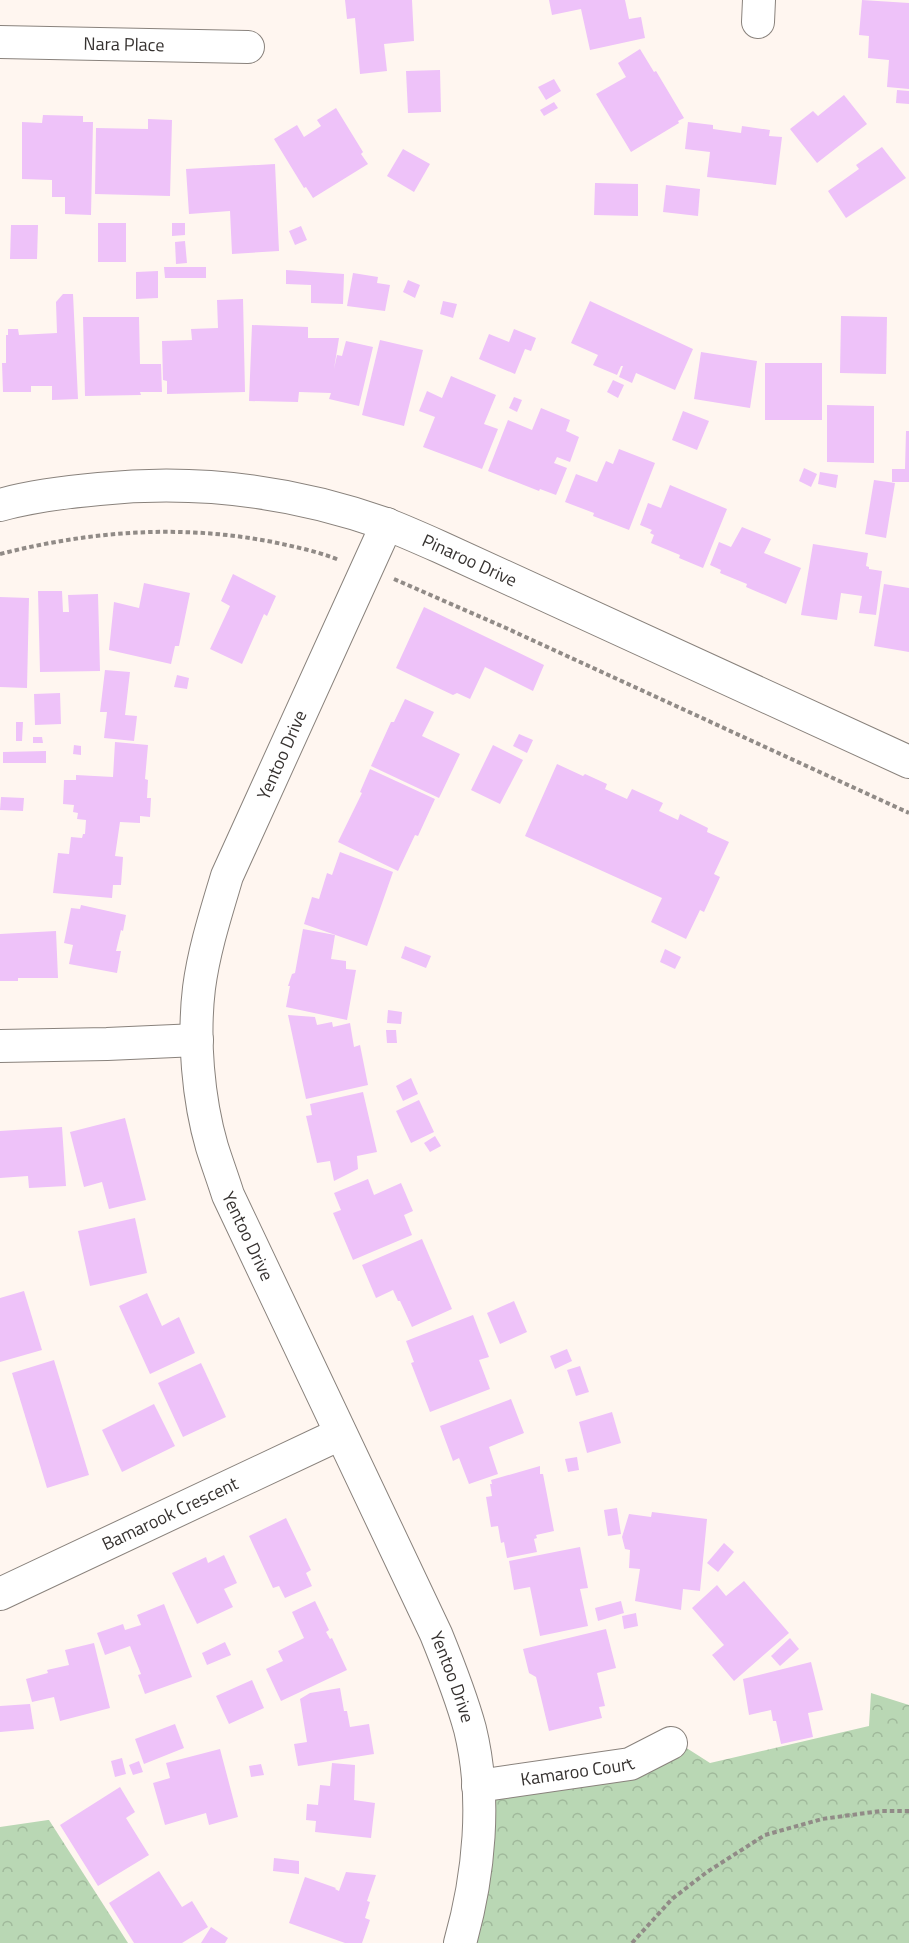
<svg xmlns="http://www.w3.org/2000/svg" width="909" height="1943" font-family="'Titillium Web',sans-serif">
	<defs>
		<pattern id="park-crowns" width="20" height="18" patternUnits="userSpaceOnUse" patternTransform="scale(1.5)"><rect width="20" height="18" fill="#b9d7b4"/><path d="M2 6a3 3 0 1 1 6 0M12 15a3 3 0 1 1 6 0" fill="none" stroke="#a0b99b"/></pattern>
	</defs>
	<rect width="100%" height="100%" fill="#fff6f0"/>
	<g fill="url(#park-crowns)">
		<path d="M 871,1693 L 909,1705 L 909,1943 L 463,1943 L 480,1788 L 674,1740 L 710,1763 L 869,1726 Z"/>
		<path d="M 48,1820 L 49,1820 L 128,1943 L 0,1943 L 0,1827 Z"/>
	</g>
	<g fill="#eec2f9">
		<path d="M 345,0 L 412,0 L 414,41 L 384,44 L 387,71 L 360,74 L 355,18 L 347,19 Z"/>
		<path d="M 549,0 L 625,0 L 629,19 L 641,17 L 645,38 L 590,50 L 581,9 L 552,15 Z"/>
		<path d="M 862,0 L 909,3 L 909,89 L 887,87 L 889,60 L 868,58 L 869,36 L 859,35 Z"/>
		<path d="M 640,49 L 654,72 L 656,71 L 684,118 L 678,121 L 679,123 L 631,152 L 596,94 L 626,77 L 618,63 Z"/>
		<path d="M 440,70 L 441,112 L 408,113 L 406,71 Z"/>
		<path d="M 554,79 L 561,91 L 546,100 L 538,87 Z"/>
		<path d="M 897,90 L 909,91 L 909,104 L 896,103 Z"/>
		<path d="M 844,95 L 867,124 L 817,163 L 790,129 L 813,111 L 818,116 Z"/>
		<path d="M 554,102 L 558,108 L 544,116 L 540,110 Z"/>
		<path d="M 336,108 L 363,152 L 361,154 L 368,164 L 313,198 L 306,187 L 304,188 L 274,139 L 297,125 L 304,137 L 321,126 L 317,120 Z"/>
		<path d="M 43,115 L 83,116 L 83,122 L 93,122 L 91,215 L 65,214 L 65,197 L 52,197 L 52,180 L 22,179 L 22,122 L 42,123 Z"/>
		<path d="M 148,119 L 172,120 L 170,196 L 95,194 L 96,128 L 148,129 Z"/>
		<path d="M 688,122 L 713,125 L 713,129 L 741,133 L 742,126 L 770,130 L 769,136 L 782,137 L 776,185 L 707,177 L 710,152 L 685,149 Z"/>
		<path d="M 882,147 L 906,178 L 846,218 L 828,191 L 859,169 L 856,165 Z"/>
		<path d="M 403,149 L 430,164 L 414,192 L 387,176 Z"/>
		<path d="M 275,164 L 279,251 L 232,254 L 230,211 L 189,214 L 186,169 Z"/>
		<path d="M 595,183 L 638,184 L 638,216 L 594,215 Z"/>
		<path d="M 666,185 L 700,189 L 698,216 L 663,212 Z"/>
		<rect x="98" y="223" width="28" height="39"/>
		<path d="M 172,223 L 185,223 L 185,235 L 172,236 Z"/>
		<path d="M 11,225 L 38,225 L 37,259 L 10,259 Z"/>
		<path d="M 301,226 L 307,240 L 295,245 L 289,231 Z"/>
		<path d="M 185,241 L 187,263 L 176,264 L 175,242 Z"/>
		<path d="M 164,267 L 206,267 L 206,278 L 165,278 Z"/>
		<path d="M 286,270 L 344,274 L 343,304 L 311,303 L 311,285 L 286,284 Z"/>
		<path d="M 158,271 L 158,298 L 136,299 L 136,272 Z"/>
		<path d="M 353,273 L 378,277 L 377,283 L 390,285 L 385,311 L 347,306 Z"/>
		<path d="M 408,280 L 420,285 L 415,298 L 403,292 Z"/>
		<path d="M 63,294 L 73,294 L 78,399 L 52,400 L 52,386 L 31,386 L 31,392 L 3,392 L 2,363 L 6,363 L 6,335 L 8,335 L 8,329 L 18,329 L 19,335 L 57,333 L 56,302 Z"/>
		<path d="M 243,299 L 245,392 L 167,394 L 167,381 L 163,380 L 162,341 L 192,340 L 191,329 L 218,328 L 217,300 Z"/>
		<path d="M 443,301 L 457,304 L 453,318 L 440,314 Z"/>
		<path d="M 590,301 L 693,349 L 675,390 L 636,373 L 632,383 L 619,377 L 623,366 L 621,366 L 617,375 L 593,365 L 598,355 L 571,343 Z"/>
		<path d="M 841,316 L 887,317 L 886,374 L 840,373 Z"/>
		<path d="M 83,317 L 139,317 L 140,364 L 161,364 L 162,392 L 140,392 L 141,395 L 85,396 Z"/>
		<path d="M 252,325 L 308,327 L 308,338 L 339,338 L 334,369 L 337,355 L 342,356 L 346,341 L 373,347 L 359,406 L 329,399 L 331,393 L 299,392 L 298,402 L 249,401 Z"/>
		<path d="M 514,329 L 536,338 L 531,351 L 525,349 L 515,374 L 479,359 L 489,334 L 509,342 Z"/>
		<path d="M 380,340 L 423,350 L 404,426 L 362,415 Z"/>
		<path d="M 701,352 L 757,361 L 750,408 L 694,399 Z"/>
		<rect x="765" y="363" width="57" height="57"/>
		<path d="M 451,376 L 496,395 L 484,424 L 498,429 L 482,469 L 423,447 L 435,417 L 419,411 L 427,391 L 442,398 Z"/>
		<path d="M 613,380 L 624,385 L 618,398 L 607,392 Z"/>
		<path d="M 514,397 L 522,400 L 517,412 L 509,408 Z"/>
		<path d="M 827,405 L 874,406 L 874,463 L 827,462 Z"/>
		<path d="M 541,408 L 570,420 L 566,431 L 579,437 L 570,462 L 557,457 L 554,463 L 567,468 L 556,495 L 540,489 L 539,491 L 488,471 L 508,420 L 532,430 Z"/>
		<path d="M 683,411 L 709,421 L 697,450 L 672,440 Z"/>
		<path d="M 906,431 L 909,431 L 909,482 L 892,482 L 892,469 L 905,469 Z"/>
		<path d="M 619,449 L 655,463 L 629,530 L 593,516 L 594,513 L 565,502 L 576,474 L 597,482 L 606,461 L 613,464 Z"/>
		<path d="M 804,468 L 817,474 L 811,487 L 799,481 Z"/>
		<path d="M 820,472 L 838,475 L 836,488 L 818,484 Z"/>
		<path d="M 874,480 L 895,483 L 886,538 L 865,534 Z"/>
		<path d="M 670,485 L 727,509 L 703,568 L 679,558 L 680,555 L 651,543 L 654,535 L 650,533 L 652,530 L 640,525 L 648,503 L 661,508 Z"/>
		<path d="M 742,527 L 771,539 L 764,553 L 801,568 L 786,604 L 746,587 L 747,584 L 720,573 L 721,570 L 710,565 L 719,542 L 731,547 Z"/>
		<path d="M 813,544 L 868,553 L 866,566 L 869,567 L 869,569 L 882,571 L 876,615 L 859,613 L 862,596 L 841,593 L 837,620 L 801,615 Z"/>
		<path d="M 233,574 L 276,596 L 267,616 L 264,614 L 242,664 L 210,649 L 230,606 L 221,601 Z"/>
		<path d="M 144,583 L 190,593 L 179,646 L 175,646 L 171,664 L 109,650 L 114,602 L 139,608 Z"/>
		<path d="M 884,584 L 909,588 L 909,652 L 874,646 Z"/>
		<path d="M 38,591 L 62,591 L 63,612 L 69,612 L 68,595 L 98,594 L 100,671 L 40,672 Z"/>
		<path d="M 0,597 L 29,598 L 27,688 L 0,687 Z"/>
		<path d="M 424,607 L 544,665 L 533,691 L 485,667 L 470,699 L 457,693 L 453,695 L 396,668 Z"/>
		<path d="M 105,670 L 130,672 L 125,715 L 137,716 L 134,741 L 104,738 L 107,712 L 100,712 Z"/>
		<path d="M 177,675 L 189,678 L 187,689 L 174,687 Z"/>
		<path d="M 60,693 L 61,724 L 35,725 L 34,694 Z"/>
		<path d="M 405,699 L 434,712 L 422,736 L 460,754 L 439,798 L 371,766 L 391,722 L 394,722 Z"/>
		<path d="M 16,722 L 23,722 L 22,741 L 16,741 Z"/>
		<path d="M 519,734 L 533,740 L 527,753 L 513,746 Z"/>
		<path d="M 33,737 L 42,737 L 43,743 L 33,743 Z"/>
		<path d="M 115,742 L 148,745 L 145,779 L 148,780 L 147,798 L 151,798 L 150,817 L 140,816 L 140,823 L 120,822 L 115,856 L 123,857 L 121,885 L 113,885 L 112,898 L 53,893 L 58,853 L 69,854 L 71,837 L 82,838 L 83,834 L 85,834 L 86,820 L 77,819 L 78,813 L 73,812 L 74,805 L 63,804 L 64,780 L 76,780 L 76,775 L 113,777 Z"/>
		<path d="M 74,745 L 81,746 L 81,755 L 73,754 Z"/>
		<path d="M 493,745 L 523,760 L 500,804 L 471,790 Z"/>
		<path d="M 46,751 L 46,763 L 3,763 L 3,752 Z"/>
		<path d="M 557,764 L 583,776 L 585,774 L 607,784 L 605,789 L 627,799 L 632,789 L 663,803 L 659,811 L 678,820 L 680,814 L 708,828 L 707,832 L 729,842 L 714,874 L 720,877 L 704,912 L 700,910 L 686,939 L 651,922 L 662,898 L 525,836 Z"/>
		<path d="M 370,769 L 435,799 L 418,836 L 415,835 L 398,871 L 338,842 L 362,793 L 360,792 Z"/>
		<path d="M 1,797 L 24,798 L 23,811 L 0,810 Z"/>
		<path d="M 340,852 L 393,872 L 367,946 L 304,924 L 312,897 L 319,899 L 327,873 L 332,875 Z"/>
		<path d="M 81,905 L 126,915 L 123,931 L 121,930 L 116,951 L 121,951 L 117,973 L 69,964 L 73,945 L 64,943 L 71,908 L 80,909 Z"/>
		<path d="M 303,929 L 335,935 L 331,959 L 346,961 L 346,969 L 356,970 L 347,1020 L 286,1007 L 290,986 L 288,986 L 292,974 L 295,973 Z"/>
		<path d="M 56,931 L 58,978 L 18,978 L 18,981 L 0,981 L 0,934 Z"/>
		<path d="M 405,946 L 431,956 L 426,968 L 401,958 Z"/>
		<path d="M 665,949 L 681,957 L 675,969 L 660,962 Z"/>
		<path d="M 388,1010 L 402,1012 L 401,1024 L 387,1023 Z"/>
		<path d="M 288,1015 L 315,1017 L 317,1025 L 332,1022 L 333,1027 L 350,1023 L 354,1047 L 360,1045 L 368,1085 L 306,1099 Z"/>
		<path d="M 386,1030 L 396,1030 L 397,1043 L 387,1043 Z"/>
		<path d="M 411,1078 L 418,1094 L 403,1101 L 396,1086 Z"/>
		<path d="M 363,1092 L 377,1152 L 357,1156 L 358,1169 L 334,1181 L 330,1161 L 317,1163 L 306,1116 L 312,1115 L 310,1104 Z"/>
		<path d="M 419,1100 L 434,1132 L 411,1143 L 396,1111 Z"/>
		<path d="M 125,1118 L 146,1200 L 109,1209 L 102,1182 L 84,1187 L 70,1132 Z"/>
		<path d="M 62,1127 L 66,1186 L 29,1188 L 28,1176 L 0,1178 L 0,1131 Z"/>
		<path d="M 435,1136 L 441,1146 L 430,1152 L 424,1143 Z"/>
		<path d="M 368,1179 L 374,1195 L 401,1183 L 413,1211 L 404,1215 L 412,1235 L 353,1260 L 333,1213 L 341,1210 L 334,1193 Z"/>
		<path d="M 135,1218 L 147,1273 L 90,1286 L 78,1231 Z"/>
		<path d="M 422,1239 L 452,1309 L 412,1327 L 400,1301 L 398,1301 L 393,1290 L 376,1298 L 362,1265 Z"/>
		<path d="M 24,1291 L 42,1350 L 0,1362 L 0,1298 Z"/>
		<path d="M 147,1293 L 162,1326 L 179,1317 L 195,1353 L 150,1374 L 119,1306 Z"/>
		<path d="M 514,1301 L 527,1332 L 500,1344 L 487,1313 Z"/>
		<path d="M 473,1315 L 489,1357 L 479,1360 L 490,1389 L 430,1412 L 411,1363 L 414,1362 L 406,1341 Z"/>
		<path d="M 567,1349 L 572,1361 L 555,1369 L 550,1356 Z"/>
		<path d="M 54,1360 L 89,1475 L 47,1488 L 12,1373 Z"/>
		<path d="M 201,1363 L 226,1417 L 183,1437 L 158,1383 Z"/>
		<path d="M 580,1366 L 589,1392 L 576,1396 L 567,1370 Z"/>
		<path d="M 511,1399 L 524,1433 L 489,1447 L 498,1474 L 469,1484 L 459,1458 L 453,1461 L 440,1426 Z"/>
		<path d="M 154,1404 L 175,1446 L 122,1472 L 102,1430 Z"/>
		<path d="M 612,1412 L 621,1443 L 587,1453 L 579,1422 Z"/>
		<path d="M 577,1457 L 579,1470 L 568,1472 L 565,1459 Z"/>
		<path d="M 540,1466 L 540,1474 L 543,1474 L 554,1531 L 536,1535 L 537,1538 L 534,1539 L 537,1552 L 507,1558 L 504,1542 L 501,1543 L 498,1526 L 491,1527 L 486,1497 L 492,1496 L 490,1484 L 492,1484 L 491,1480 Z"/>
		<path d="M 617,1508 L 621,1534 L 608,1536 L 604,1510 Z"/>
		<path d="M 652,1512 L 707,1519 L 700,1591 L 683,1589 L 681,1610 L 635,1601 L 640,1569 L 629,1568 L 630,1550 L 625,1549 L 622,1537 L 629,1514 L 651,1517 Z"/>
		<path d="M 286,1518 L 311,1570 L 306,1573 L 312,1586 L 285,1598 L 279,1586 L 273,1588 L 249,1536 Z"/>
		<path d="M 724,1543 L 734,1552 L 718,1572 L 707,1563 Z"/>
		<path d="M 580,1547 L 588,1588 L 580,1589 L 588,1626 L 540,1636 L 530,1587 L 514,1590 L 509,1561 Z"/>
		<path d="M 224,1555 L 237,1583 L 224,1589 L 233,1607 L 197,1624 L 172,1573 L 206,1557 L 208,1563 Z"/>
		<path d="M 744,1581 L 789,1633 L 734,1681 L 712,1655 L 724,1645 L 692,1608 L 717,1585 L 726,1596 Z"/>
		<path d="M 315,1601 L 329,1630 L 326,1632 L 330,1639 L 332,1638 L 347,1670 L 281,1701 L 266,1669 L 283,1661 L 278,1651 L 304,1638 L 292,1612 Z"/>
		<path d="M 621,1601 L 624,1613 L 598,1621 L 595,1608 Z"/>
		<path d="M 164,1604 L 192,1677 L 145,1694 L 138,1675 L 141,1674 L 130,1646 L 105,1655 L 97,1633 L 123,1624 L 125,1630 L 141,1625 L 137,1615 Z"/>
		<path d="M 636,1613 L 638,1626 L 624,1629 L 622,1616 Z"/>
		<path d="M 606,1629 L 616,1668 L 597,1673 L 605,1706 L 599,1707 L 602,1718 L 549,1731 L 536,1677 L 529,1673 L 523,1649 Z"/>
		<path d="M 790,1638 L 799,1649 L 780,1666 L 771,1656 Z"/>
		<path d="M 225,1642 L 231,1655 L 207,1665 L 202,1653 Z"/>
		<path d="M 94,1643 L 110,1708 L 60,1721 L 54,1697 L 32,1702 L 26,1679 L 48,1673 L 47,1670 L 69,1665 L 65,1650 Z"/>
		<path d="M 811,1662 L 823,1710 L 808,1713 L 813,1737 L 781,1744 L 776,1721 L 773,1721 L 771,1710 L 749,1715 L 743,1679 Z"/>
		<path d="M 252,1680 L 264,1708 L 229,1724 L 216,1696 Z"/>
		<path d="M 340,1688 L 344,1711 L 347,1711 L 350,1727 L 369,1724 L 374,1754 L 298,1766 L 294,1744 L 307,1742 L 300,1699 L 310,1693 Z"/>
		<path d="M 30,1704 L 34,1729 L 0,1732 L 0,1706 Z"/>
		<path d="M 175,1724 L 184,1748 L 144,1764 L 135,1739 Z"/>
		<path d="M 220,1749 L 238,1817 L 209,1825 L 206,1813 L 165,1825 L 153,1783 L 170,1778 L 166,1763 Z"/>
		<path d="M 122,1758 L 126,1774 L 115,1777 L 111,1761 Z"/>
		<path d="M 139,1761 L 143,1772 L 133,1775 L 129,1765 Z"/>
		<path d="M 332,1763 L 355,1765 L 354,1800 L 375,1803 L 371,1838 L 315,1832 L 316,1821 L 306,1820 L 307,1804 L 318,1805 L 320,1785 L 330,1786 Z"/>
		<path d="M 261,1764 L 264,1775 L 251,1777 L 249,1766 Z"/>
		<path d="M 120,1787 L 135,1812 L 126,1818 L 149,1855 L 98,1886 L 60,1825 Z"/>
		<path d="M 274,1858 L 299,1861 L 299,1874 L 273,1871 Z"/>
		<path d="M 159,1871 L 182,1907 L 192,1901 L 208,1927 L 182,1943 L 134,1943 L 109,1903 Z"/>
		<path d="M 346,1872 L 376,1875 L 367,1901 L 370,1902 L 365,1918 L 370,1920 L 362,1943 L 345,1943 L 289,1923 L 305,1877 L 336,1888 L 335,1889 L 339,1891 Z"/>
		<path d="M 211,1927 L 228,1938 L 225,1943 L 201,1943 Z"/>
	</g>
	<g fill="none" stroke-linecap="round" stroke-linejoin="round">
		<defs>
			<g id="minor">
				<path d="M 758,22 L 759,0"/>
				<path id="s1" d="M 0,42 L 248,47"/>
				<path id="s2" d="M 0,505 C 32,496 66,492 99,489 C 196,479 293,491 386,524 C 404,531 422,539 440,547 L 909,762"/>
				<path id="s3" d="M 387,524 L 227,876 C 216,913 204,950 199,988 C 193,1038 198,1099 212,1147 C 217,1163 223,1179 228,1195 L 436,1634 C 449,1666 461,1696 470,1729 C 487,1798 479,1876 460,1943"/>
				<path d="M 0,1046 L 107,1044 L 197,1040"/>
				<path id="s4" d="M 0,1594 L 340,1434"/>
				<path id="s5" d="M 478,1786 L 630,1764 L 671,1743"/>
			</g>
		</defs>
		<use href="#minor" stroke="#89827c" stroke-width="34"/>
		<g stroke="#918b87" stroke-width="4" stroke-dasharray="4.5 3" stroke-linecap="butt">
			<path d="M 0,554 C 91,531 180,524 273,542 C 295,547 317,551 339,560"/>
			<path d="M 394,579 L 506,628 L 909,813"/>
			<path d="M 632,1943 L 672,1899 L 707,1872 L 765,1835 L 822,1819 L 881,1811 L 909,1811"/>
		</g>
		<use href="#minor" stroke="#fff" stroke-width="32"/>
	</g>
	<g text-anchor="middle" stroke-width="5" stroke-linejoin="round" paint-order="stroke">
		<g font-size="18" fill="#363230" stroke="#fff">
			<text dy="6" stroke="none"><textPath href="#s1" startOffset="124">Nara Place</textPath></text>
			<text dy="6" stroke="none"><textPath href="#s2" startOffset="483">Pinaroo Drive</textPath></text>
			<text transform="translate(282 755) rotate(-66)" y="6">Yentoo Drive</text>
			<text dy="6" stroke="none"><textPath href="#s3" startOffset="759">Yentoo Drive</textPath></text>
			<text dy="6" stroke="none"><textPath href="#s4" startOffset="188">Bamarook Crescent</textPath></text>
			<text dy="6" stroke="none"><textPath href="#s3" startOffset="1245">Yentoo Drive</textPath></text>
			<text dy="6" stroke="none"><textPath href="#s5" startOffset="100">Kamaroo Court</textPath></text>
		</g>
	</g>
</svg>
